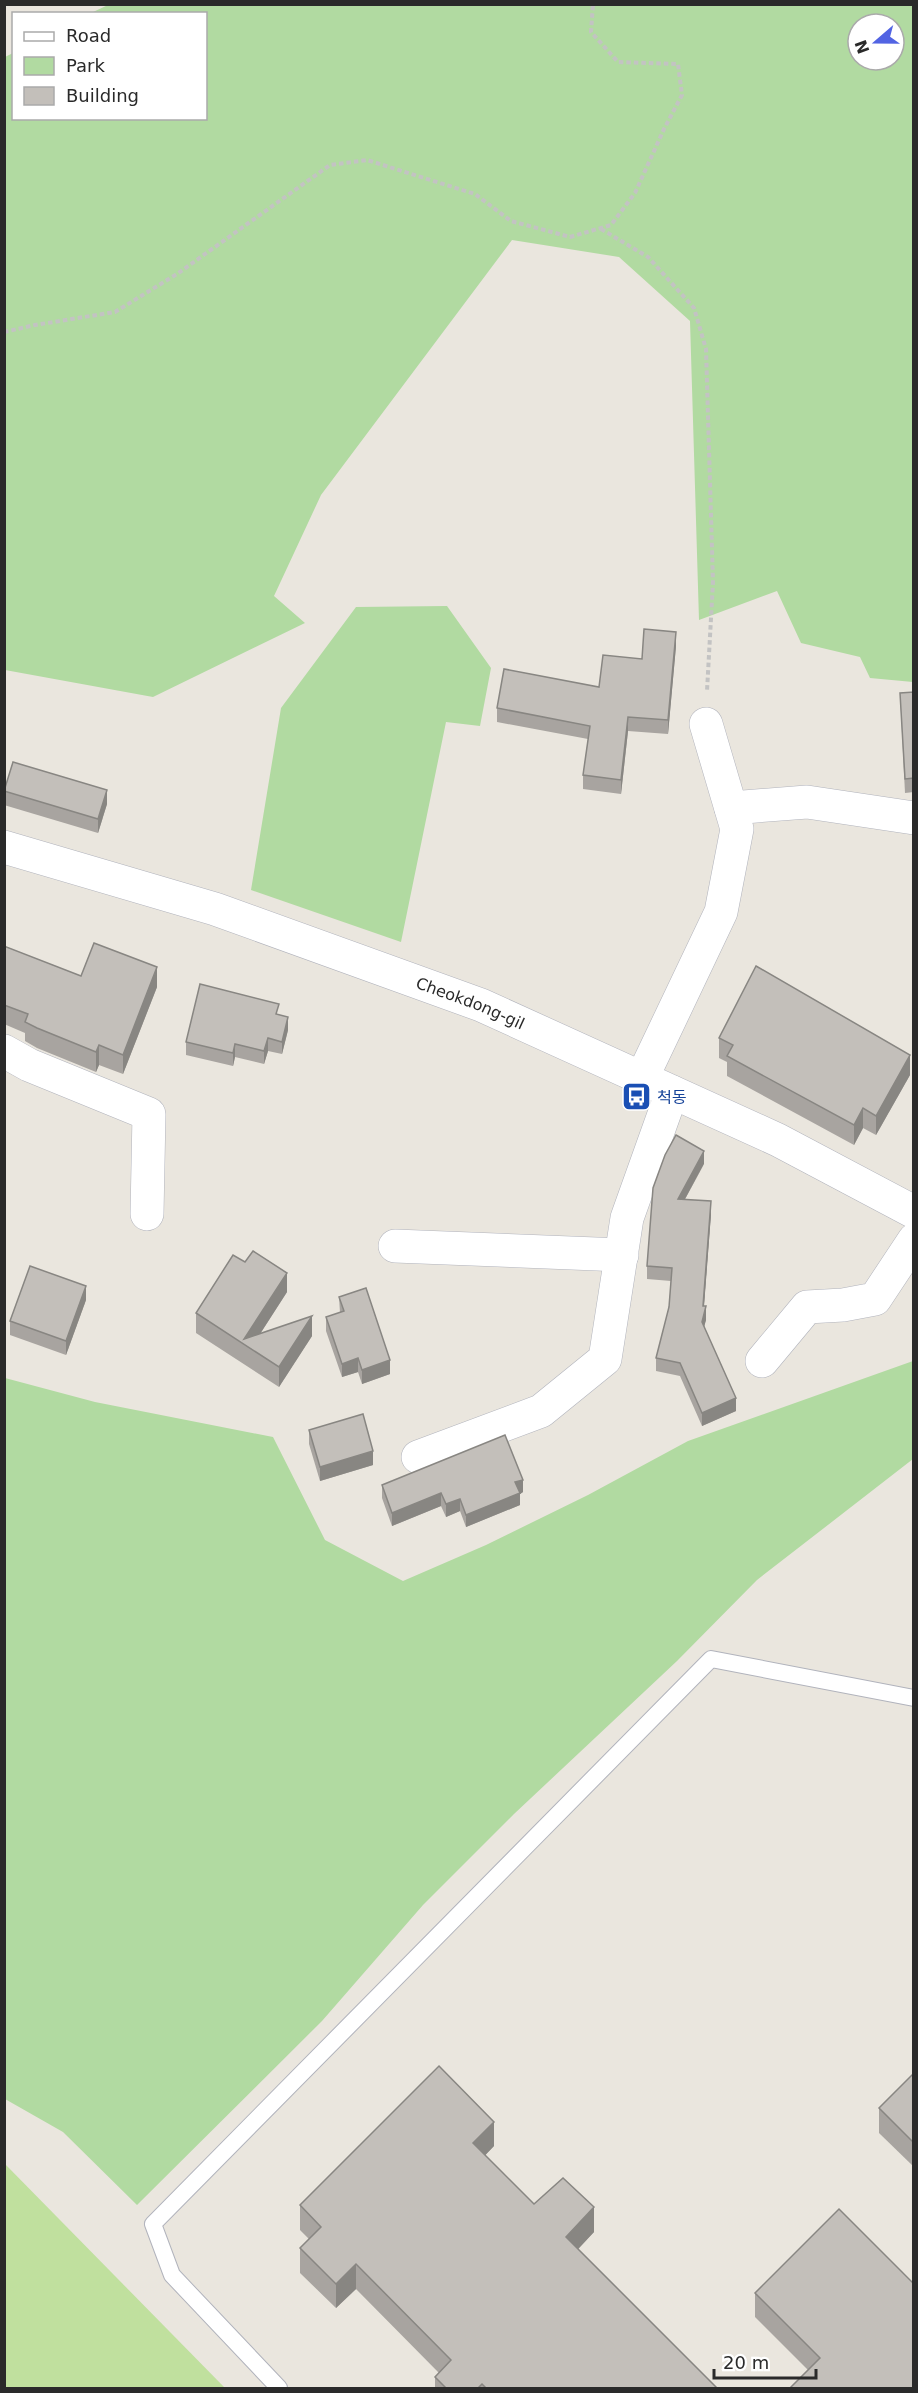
<svg xmlns="http://www.w3.org/2000/svg" width="918" height="2393" font-family="'DejaVu Sans','Noto Sans KR',sans-serif">
	<rect width="100%" height="100%" fill="#eae6de"/>
	<g fill="#b1daa1" fill-rule="evenodd">
		<path d="M 108,5 L 913,5 L 913,682 L 870,678 L 860,657 L 801,643 L 777,591 L 699,620 L 690,321 L 619,257 L 512,240 L 321,495 L 274,596 L 305,623 L 153,697 L 5,670 L 5,57 L 13,53 L 14,118 L 206,118 L 206,14 L 91,13 ZM 858,24 L 894,24 L 894,60 L 858,60 Z"/>
		<path d="M 447,606 L 491,668 L 480,726 L 446,722 L 401,942 L 251,890 L 281,708 L 356,607 Z"/>
		<path d="M 913,1361 L 913,1459 L 757,1580 L 677,1661 L 514,1814 L 423,1905 L 322,2021 L 137,2205 L 63,2132 L 5,2099 L 5,1378 L 95,1402 L 273,1437 L 325,1540 L 403,1581 L 486,1545 L 588,1495 L 688,1441 Z"/>
	</g>
	<path fill="#c0e09e" d="M 4,2164 L 5,2164 L 225,2388 L 5,2388 Z"/>
	<g fill="none" stroke-linecap="round" stroke-linejoin="round">
		<defs>
			<path id="service" d="M 279,2388 L 172,2275 L 153,2224 L 711,1659 L 914,1698"/>
			<g id="minor">
				<path d="M 731,808 L 807,802 L 914,818"/>
				<path id="s1" d="M 4,847 L 215,909 L 481,1005 L 778,1140 L 914,1212"/>
				<path d="M 4,1051 L 29,1065 L 149,1114 L 147,1214"/>
				<path d="M 642,1078 L 721,912 L 737,829 L 706,724"/>
				<path d="M 395,1246 L 622,1255"/>
				<path d="M 762,1361 L 807,1307 L 843,1305 L 875,1299 L 914,1240"/>
				<path d="M 418,1457 L 541,1411 L 605,1359 L 627,1218 L 672,1092"/>
			</g>
		</defs>
		<use href="#service" stroke="#b1b3bc" stroke-width="18"/>
		<use href="#minor" stroke="#b1b3bc" stroke-width="34"/>
		<g stroke="#c3c3c3" stroke-width="4" stroke-dasharray="4.5 3" stroke-linecap="butt">
			<path d="M 601,229 L 648,257 L 694,308 L 706,349 L 713,582 L 707,691"/>
			<path d="M 4,332 L 35,325 L 115,312 L 177,274 L 330,165 L 367,160 L 475,194 L 511,221 L 570,237 L 611,225 L 635,193 L 664,129 L 682,95 L 678,64 L 618,62 L 591,32 L 593,4"/>
		</g>
		<use href="#service" stroke="#fff" stroke-width="16"/>
		<use href="#minor" stroke="#fff" stroke-width="33"/>
	</g>
	<g fill="#a8a4a0">
		<path d="M 676,646 L 668,734 L 628,731 L 621,794 L 583,789 L 583,775 L 588,739 L 497,722 L 497,708 L 599,687 L 642,659 Z"/>
		<path d="M 914,692 L 914,792 L 905,793 L 900,693 Z"/>
		<path d="M 4,789 L 107,804 L 98,833 L 4,805 Z"/>
		<path d="M 4,946 L 81,976 L 157,987 L 123,1074 L 99,1065 L 96,1072 L 37,1048 L 25,1041 L 25,1033 L 4,1024 Z"/>
		<path d="M 279,1015 L 288,1030 L 282,1054 L 268,1051 L 264,1064 L 235,1057 L 233,1066 L 186,1055 L 186,1042 Z"/>
		<path d="M 719,1038 L 910,1075 L 876,1135 L 863,1128 L 854,1145 L 727,1076 L 727,1062 L 719,1058 Z"/>
		<path d="M 704,1164 L 685,1199 L 711,1214 L 704,1306 L 706,1320 L 704,1326 L 736,1411 L 702,1426 L 680,1376 L 656,1371 L 656,1358 L 669,1307 L 671,1281 L 647,1279 L 647,1266 Z"/>
		<path d="M 287,1292 L 260,1334 L 312,1336 L 279,1387 L 196,1333 L 196,1313 Z"/>
		<path d="M 339,1297 L 390,1374 L 362,1384 L 358,1372 L 342,1377 L 326,1331 L 326,1317 L 340,1313 Z"/>
		<path d="M 86,1300 L 66,1355 L 10,1335 L 10,1321 Z"/>
		<path d="M 309,1430 L 373,1465 L 320,1481 L 309,1444 Z"/>
		<path d="M 382,1485 L 523,1492 L 520,1494 L 520,1505 L 466,1527 L 460,1511 L 446,1517 L 441,1506 L 392,1526 L 382,1498 Z"/>
		<path d="M 914,2073 L 914,2167 L 879,2133 L 879,2108 Z"/>
		<path d="M 494,2146 L 485,2155 L 534,2204 L 594,2232 L 578,2249 L 717,2388 L 435,2388 L 435,2377 L 439,2373 L 356,2289 L 336,2308 L 300,2273 L 300,2248 L 309,2239 L 300,2230 L 300,2205 Z"/>
		<path d="M 914,2284 L 808,2370 L 755,2317 L 755,2293 Z"/>
	</g>
	<g fill="#888682">
		<path d="M 676,632 L 676,646 L 668,734 L 668,720 Z"/>
		<path d="M 628,717 L 628,731 L 621,794 L 621,780 Z"/>
		<path d="M 107,790 L 107,804 L 98,833 L 98,819 Z"/>
		<path d="M 157,967 L 157,987 L 123,1074 L 123,1055 Z"/>
		<path d="M 288,1017 L 288,1030 L 282,1054 L 282,1042 Z"/>
		<path d="M 268,1038 L 268,1051 L 264,1064 L 264,1051 Z"/>
		<path d="M 235,1044 L 235,1057 L 233,1066 L 233,1053 Z"/>
		<path d="M 99,1045 L 99,1065 L 96,1072 L 96,1052 Z"/>
		<path d="M 910,1055 L 910,1075 L 876,1135 L 876,1116 Z"/>
		<path d="M 863,1108 L 863,1128 L 854,1145 L 854,1125 Z"/>
		<path d="M 704,1151 L 704,1164 L 678,1212 L 678,1199 Z"/>
		<path d="M 711,1201 L 711,1214 L 703,1319 L 703,1306 Z"/>
		<path d="M 287,1273 L 287,1292 L 251,1348 L 244,1339 Z"/>
		<path d="M 86,1286 L 86,1300 L 66,1355 L 66,1341 Z"/>
		<path d="M 706,1306 L 706,1320 L 702,1335 L 702,1322 Z"/>
		<path d="M 312,1316 L 312,1336 L 279,1387 L 279,1367 Z"/>
		<path d="M 358,1358 L 358,1372 L 342,1377 L 342,1364 Z"/>
		<path d="M 390,1360 L 390,1374 L 362,1384 L 362,1370 Z"/>
		<path d="M 736,1398 L 736,1411 L 702,1426 L 702,1413 Z"/>
		<path d="M 373,1451 L 373,1465 L 320,1481 L 320,1467 Z"/>
		<path d="M 523,1480 L 523,1492 L 520,1494 L 520,1505 L 466,1527 L 466,1515 L 515,1482 Z"/>
		<path d="M 441,1493 L 441,1506 L 392,1526 L 392,1513 Z"/>
		<path d="M 460,1499 L 460,1511 L 446,1517 L 446,1504 Z"/>
		<path d="M 494,2122 L 494,2146 L 473,2168 L 473,2143 Z"/>
		<path d="M 594,2207 L 594,2232 L 566,2262 L 566,2237 Z"/>
		<path d="M 356,2264 L 356,2289 L 336,2308 L 336,2284 Z"/>
	</g>
	<g fill="#c3bfba" stroke="#888682" stroke-width="1.5">
		<path d="M 644,629 L 676,632 L 668,720 L 628,717 L 621,780 L 583,775 L 590,726 L 497,708 L 504,669 L 599,687 L 603,655 L 642,659 Z"/>
		<path d="M 914,692 L 914,778 L 905,779 L 900,693 Z"/>
		<path d="M 13,762 L 107,790 L 98,819 L 4,791 Z"/>
		<path d="M 94,943 L 157,967 L 123,1055 L 99,1045 L 96,1052 L 37,1028 L 25,1022 L 28,1014 L 4,1005 L 4,946 L 81,976 Z"/>
		<path d="M 756,966 L 910,1055 L 876,1116 L 863,1108 L 854,1125 L 727,1056 L 733,1045 L 719,1038 Z"/>
		<path d="M 200,984 L 279,1004 L 276,1014 L 288,1017 L 282,1042 L 268,1038 L 264,1051 L 235,1044 L 233,1053 L 186,1042 Z"/>
		<path d="M 676,1135 L 704,1151 L 678,1199 L 711,1201 L 703,1306 L 706,1306 L 702,1322 L 736,1398 L 702,1413 L 680,1363 L 656,1358 L 669,1307 L 672,1268 L 647,1266 L 653,1188 L 665,1155 Z"/>
		<path d="M 253,1251 L 287,1273 L 244,1339 L 312,1316 L 279,1367 L 196,1313 L 233,1255 L 245,1262 Z"/>
		<path d="M 30,1266 L 86,1286 L 66,1341 L 10,1321 Z"/>
		<path d="M 366,1288 L 390,1360 L 362,1370 L 358,1358 L 342,1364 L 326,1317 L 344,1311 L 339,1297 Z"/>
		<path d="M 363,1414 L 373,1451 L 320,1467 L 309,1430 Z"/>
		<path d="M 505,1435 L 523,1480 L 515,1482 L 520,1493 L 466,1515 L 460,1499 L 446,1504 L 441,1493 L 392,1513 L 382,1485 Z"/>
		<path d="M 439,2066 L 494,2122 L 473,2143 L 534,2204 L 563,2178 L 594,2207 L 566,2237 L 717,2388 L 486,2388 L 482,2384 L 478,2388 L 446,2388 L 435,2377 L 451,2360 L 356,2264 L 336,2284 L 300,2248 L 321,2227 L 300,2205 Z"/>
		<path d="M 914,2073 L 914,2143 L 879,2108 Z"/>
		<path d="M 839,2209 L 914,2284 L 914,2388 L 790,2388 L 820,2358 L 755,2293 Z"/>
	</g>
	<defs>
		<symbol id="bus-square" viewBox="-11 -11 22 22"><rect x="-9" y="-9" width="18" height="18" rx="4" fill="#1a4fb4" stroke="#fff"/><path d="M-5-6H5V4H4V6H2V4H-2V6H-4V4H-5ZM-3.5-4V0h7V-4ZM-3.5 1.2v1.5H-2V1.2ZM2 1.2v1.5H3.5V1.2Z" fill="#fff"/></symbol>
	</defs>
	<g fill-rule="evenodd">
		<use href="#bus-square" x="620" y="1080" width="33" height="33"/>
	</g>
	<g text-anchor="middle" stroke-width="4.5" stroke-linejoin="round" paint-order="stroke">
		<g font-size="16" fill="#2a2a2a" stroke="#fff">
			<text dy="6" stroke="none"><textPath href="#s1" startOffset="492">Cheokdong-gil</textPath></text>
		</g>
		<g font-size="16" fill="#164399" stroke="#fff" text-anchor="start">
			<text x="657" y="1103">척동</text>
		</g>
	</g>
	<rect width="918" height="2393" fill="none" stroke="#2a2a2a" stroke-width="12"/>
	<rect x="12" y="12" width="195" height="108" fill="#ffffff" stroke="#aaaaaa" stroke-width="1.5"/>
	<rect x="24" y="32" width="30" height="9" fill="#ffffff" stroke="#aaaaaa" stroke-width="1.5"/>
	<text x="66" y="42" font-size="18" fill="#2a2a2a">Road</text>
	<rect x="24" y="57" width="30" height="18" fill="#b1daa1" stroke="#aaaaaa" stroke-width="1.5"/>
	<text x="66" y="72" font-size="18" fill="#2a2a2a">Park</text>
	<rect x="24" y="87" width="30" height="18" fill="#c3bfba" stroke="#aaaaaa" stroke-width="1.5"/>
	<text x="66" y="102" font-size="18" fill="#2a2a2a">Building</text>
	<g transform="translate(876 42) rotate(250)"><circle r="28" fill="#ffffff" stroke="#aaaaaa" stroke-width="1.5"/>
	<path d="M0-4.5L10 22L0 15L-10 22Z" fill="#5264e3"/>
	<text y="-9" font-size="16" font-weight="bold" text-anchor="middle" fill="#2a2a2a">N</text>
	</g>
	<path d="M714 2369v9h102v-9" fill="none" stroke="#2a2a2a" stroke-width="3"/>
	<text x="723" y="2369" font-size="18" fill="#2a2a2a" stroke="#ffffff" stroke-width="4.5" paint-order="stroke">20 m</text>
</svg>
